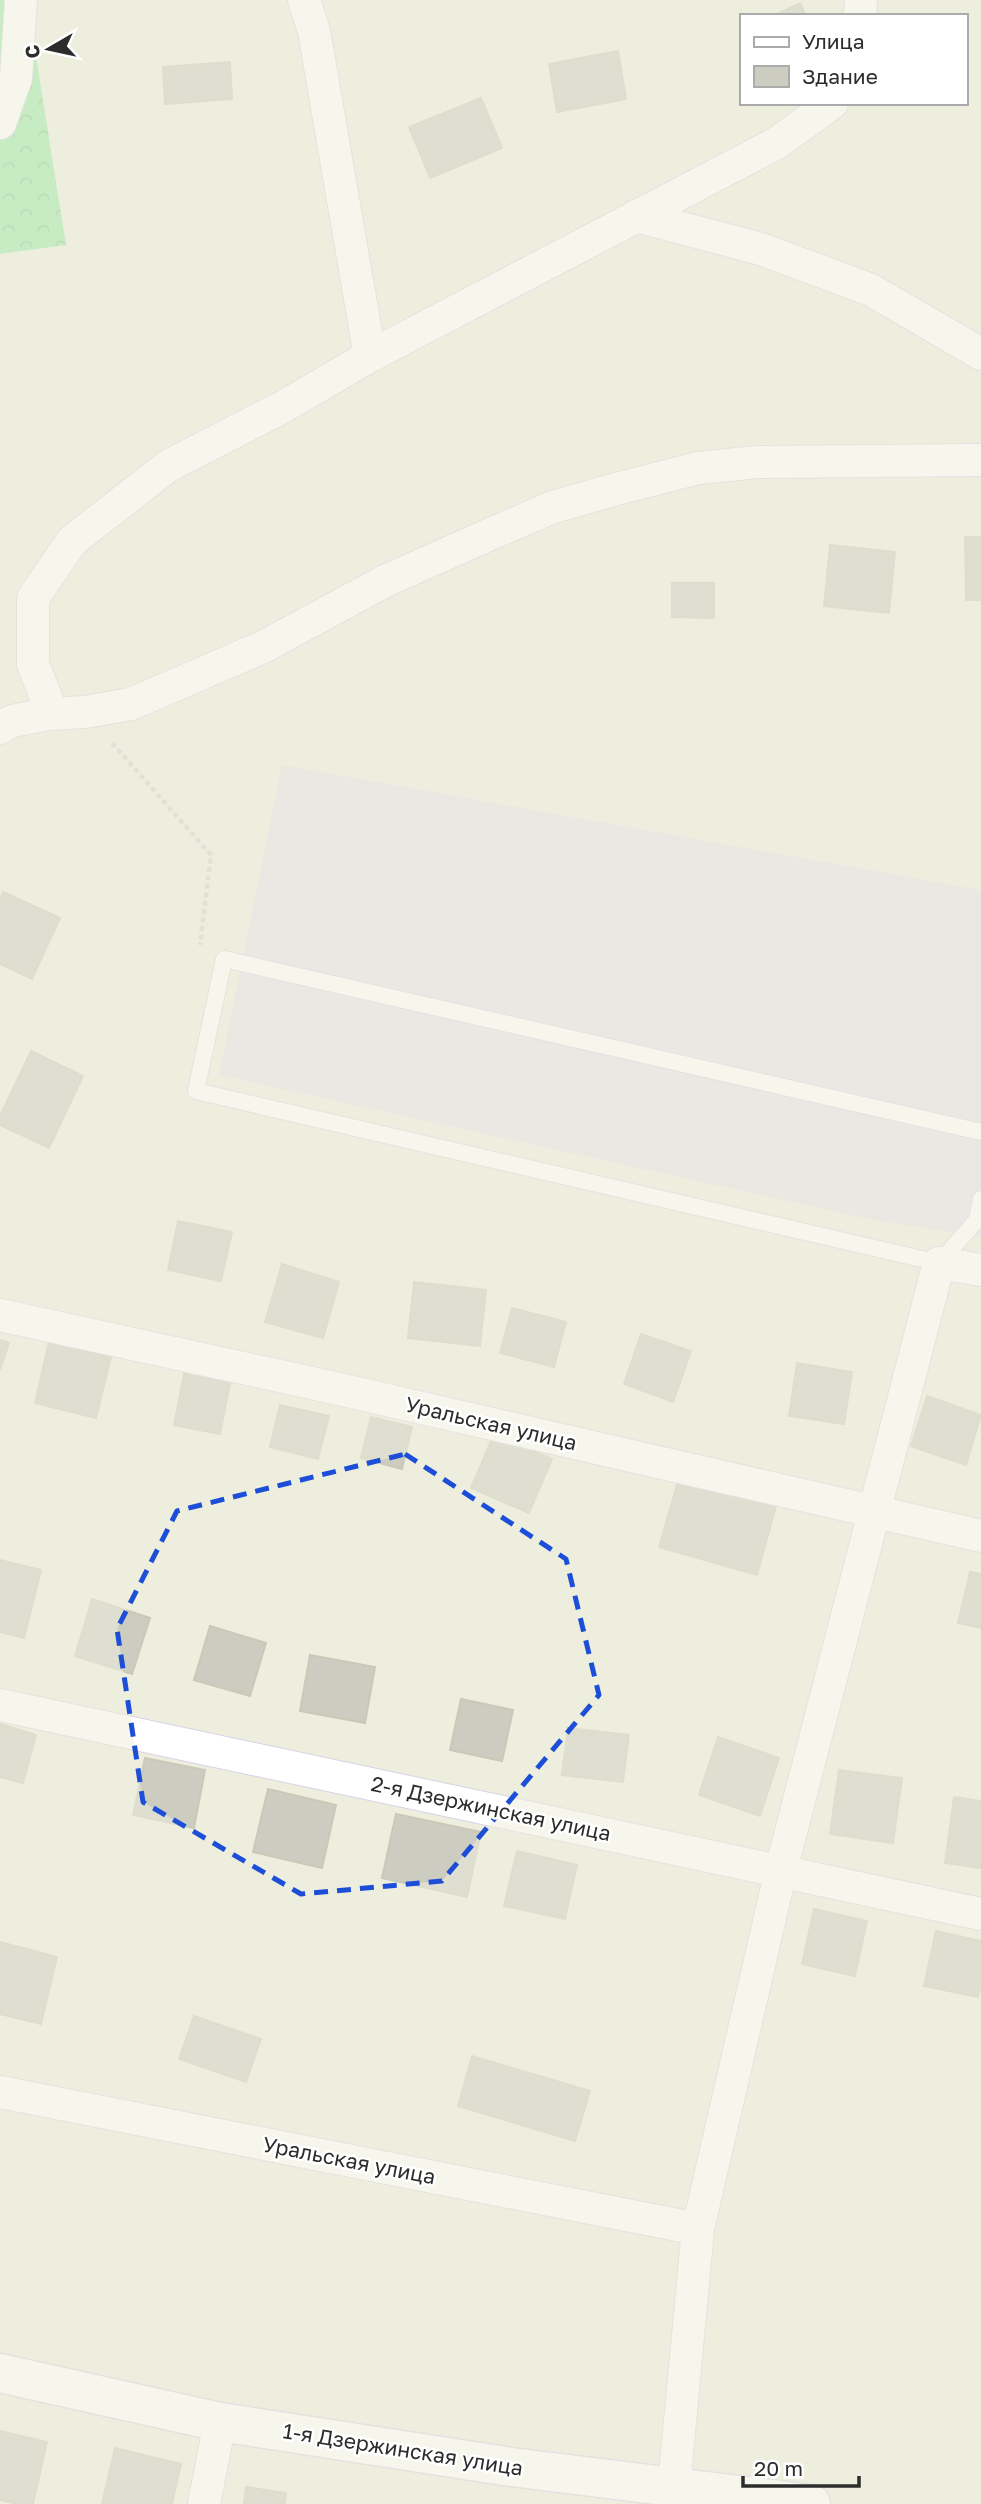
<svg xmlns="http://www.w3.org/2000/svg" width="981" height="2504" font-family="'Golos Text',sans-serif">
	<defs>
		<pattern id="forest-crowns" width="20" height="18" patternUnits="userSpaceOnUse" patternTransform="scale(1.75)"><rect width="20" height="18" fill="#98e8a3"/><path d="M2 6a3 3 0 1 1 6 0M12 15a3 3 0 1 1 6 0" fill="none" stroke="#83c78c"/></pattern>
	</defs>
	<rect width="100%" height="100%" fill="#eeeede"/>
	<path fill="#e5dfe7" d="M 282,765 L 981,890 L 981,1237 L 878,1221 L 219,1075 Z"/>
	<path fill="url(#forest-crowns)" d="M 0,0 L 27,0 L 66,245 L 0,254 Z"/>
	<g fill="#cccdc0" stroke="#c8cab7" stroke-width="2">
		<path d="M 800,3 L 806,16 L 773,16 Z"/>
		<path d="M 618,51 L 626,99 L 557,112 L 549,64 Z"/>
		<path d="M 230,62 L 232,99 L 165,104 L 163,67 Z"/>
		<path d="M 481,98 L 502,148 L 430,178 L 409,127 Z"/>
		<path d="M 965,537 L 981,537 L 981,600 L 966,600 Z"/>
		<path d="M 830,545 L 895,552 L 889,613 L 824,606 Z"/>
		<path d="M 672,583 L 714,583 L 714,618 L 672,617 Z"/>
		<path d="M 3,892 L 60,918 L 32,979 L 0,964 L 0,899 Z"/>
		<path d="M 31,1051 L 83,1076 L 49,1148 L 0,1125 L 0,1116 Z"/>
		<path d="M 178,1221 L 232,1232 L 221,1281 L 168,1270 Z"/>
		<path d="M 282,1264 L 339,1282 L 323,1338 L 265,1322 Z"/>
		<path d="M 414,1282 L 486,1290 L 480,1346 L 408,1338 Z"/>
		<path d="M 512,1308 L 566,1322 L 554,1367 L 500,1353 Z"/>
		<path d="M 641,1334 L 691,1351 L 673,1402 L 624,1384 Z"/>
		<path d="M 0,1340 L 9,1343 L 0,1370 Z"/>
		<path d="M 49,1342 L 111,1357 L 96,1418 L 35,1403 Z"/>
		<path d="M 797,1363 L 852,1372 L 844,1424 L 789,1416 Z"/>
		<path d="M 185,1369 L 231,1378 L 220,1434 L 174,1425 Z"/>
		<path d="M 927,1396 L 981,1415 L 966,1465 L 911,1446 Z"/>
		<path d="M 280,1405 L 329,1416 L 318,1459 L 270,1447 Z"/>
		<path d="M 371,1417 L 412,1427 L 402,1469 L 361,1458 Z"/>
		<path d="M 494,1434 L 552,1459 L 529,1513 L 471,1488 Z"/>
		<path d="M 679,1478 L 776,1506 L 757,1575 L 659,1547 Z"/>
		<path d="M 0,1560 L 41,1570 L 24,1638 L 0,1632 Z"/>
		<path d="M 970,1572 L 981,1574 L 981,1628 L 958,1623 Z"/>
		<path d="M 92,1599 L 150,1618 L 132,1674 L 75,1656 Z"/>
		<path d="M 210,1626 L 266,1643 L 250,1696 L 194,1680 Z"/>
		<path d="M 310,1655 L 375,1667 L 365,1723 L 300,1711 Z"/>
		<path d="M 461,1699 L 513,1710 L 502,1761 L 450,1750 Z"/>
		<path d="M 0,1724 L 36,1735 L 23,1783 L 0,1777 Z"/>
		<path d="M 568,1728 L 629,1735 L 623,1782 L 562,1775 Z"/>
		<path d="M 718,1737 L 779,1758 L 760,1816 L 699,1795 Z"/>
		<path d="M 145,1758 L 205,1770 L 194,1828 L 133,1815 Z"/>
		<path d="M 839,1770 L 902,1778 L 893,1843 L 830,1834 Z"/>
		<path d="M 268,1789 L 336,1805 L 322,1868 L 253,1852 Z"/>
		<path d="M 954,1797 L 981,1801 L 981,1868 L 945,1863 Z"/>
		<path d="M 396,1814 L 481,1832 L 467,1897 L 382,1878 Z"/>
		<path d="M 517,1851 L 577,1865 L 565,1919 L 504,1906 Z"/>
		<path d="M 814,1909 L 867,1921 L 855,1976 L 802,1964 Z"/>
		<path d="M 936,1931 L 981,1941 L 981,1984 L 978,1997 L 924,1986 Z"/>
		<path d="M 0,1942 L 57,1957 L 41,2024 L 0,2014 Z"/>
		<path d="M 194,2016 L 261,2039 L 246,2082 L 179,2059 Z"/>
		<path d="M 472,2056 L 590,2091 L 575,2141 L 458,2106 Z"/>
		<path d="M 0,2431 L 47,2442 L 33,2504 L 17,2504 L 0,2500 Z"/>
		<path d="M 115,2448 L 181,2464 L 172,2504 L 102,2504 Z"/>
		<path d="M 246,2487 L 286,2493 L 285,2504 L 244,2504 Z"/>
	</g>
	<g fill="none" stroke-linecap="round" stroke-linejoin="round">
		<defs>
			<path id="service" d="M 981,1132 L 224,959 L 196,1091 L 939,1263 L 977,1220 L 981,1199"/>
			<g id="minor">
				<path d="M 304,0 L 314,31 L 370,356"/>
				<path d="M 860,16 L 861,0"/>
				<path d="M 0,123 L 16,78 L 21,0"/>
				<path d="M 636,216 L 761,249 L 871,290 L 981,354"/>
				<path d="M 49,714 L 47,700 L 33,664 L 33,598 L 72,541 L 168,466 L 281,408 L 370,356 L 777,143 L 832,103"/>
				<path d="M 0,728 L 12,721 L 49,714 L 85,712 L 131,704 L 263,647 L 385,581 L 495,532 L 553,507 L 620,488 L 698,468 L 757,462 L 981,460"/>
				<path d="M 0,1315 L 339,1389 L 981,1536"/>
				<path d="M 0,1705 L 981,1914"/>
				<path d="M 0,2092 L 698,2229"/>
				<path d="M 674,2486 L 698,2229 L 781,1870 L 939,1263 L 981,1270"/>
				<path d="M 204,2504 L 220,2422"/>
			</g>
			<path id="tertiary" d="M 0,2373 L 220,2422 L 511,2467 L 811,2504"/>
		</defs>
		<use href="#service" stroke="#d8d3e5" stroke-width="18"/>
		<use href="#minor" stroke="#d8d3e5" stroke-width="34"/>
		<use href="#tertiary" stroke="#d8d3e5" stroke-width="41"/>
		<path stroke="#d1d1d1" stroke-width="4.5" stroke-dasharray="5 3.5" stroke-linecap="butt" d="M 112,743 L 211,855 L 200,945"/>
		<use href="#service" stroke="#fff" stroke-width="16"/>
		<use href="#minor" stroke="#fff" stroke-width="32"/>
		<use href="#tertiary" stroke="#fff" stroke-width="38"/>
	</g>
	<path d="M0 0H981V2504H0ZM 405,1454 L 566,1559 L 599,1695 L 442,1881 L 301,1894 L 143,1802 L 117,1629 L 177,1511 Z" fill="#eeeede" fill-opacity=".55" fill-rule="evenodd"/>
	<path fill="none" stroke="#1d4ed8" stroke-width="5" stroke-dasharray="14 9" stroke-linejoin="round" d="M 405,1454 L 566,1559 L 599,1695 L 442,1881 L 301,1894 L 143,1802 L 117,1629 L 177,1511 Z"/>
	<g text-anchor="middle" stroke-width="5" stroke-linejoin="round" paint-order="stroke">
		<g font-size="21" fill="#2c2c2c" stroke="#fff">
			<text transform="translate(491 1424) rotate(13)" y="7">Уральская улица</text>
			<text transform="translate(491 1809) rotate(12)" y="7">2-я Дзержинская улица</text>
			<text transform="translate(349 2161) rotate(11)" y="7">Уральская улица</text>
			<text transform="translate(403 2450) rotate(9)" y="7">1-я Дзержинская улица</text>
		</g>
	</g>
	<rect x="740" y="14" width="228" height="91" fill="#ffffff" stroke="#ababab" stroke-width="2"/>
	<rect x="754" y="37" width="35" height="10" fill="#ffffff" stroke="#ababab" stroke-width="2"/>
	<text x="802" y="49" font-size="21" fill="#2c2c2c">Улица</text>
	<rect x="754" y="66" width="35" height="21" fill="#cccdc0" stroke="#ababab" stroke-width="2"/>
	<text x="802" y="84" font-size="21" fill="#2c2c2c">Здание</text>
	<g transform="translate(49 49) rotate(261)" stroke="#ffffff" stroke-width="5" paint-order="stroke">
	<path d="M0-5L12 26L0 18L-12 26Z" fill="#2c2c2c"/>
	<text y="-10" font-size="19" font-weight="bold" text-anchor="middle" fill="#2c2c2c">С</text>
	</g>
	<path d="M743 2476v10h116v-10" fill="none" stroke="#2c2c2c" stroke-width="3.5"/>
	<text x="754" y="2476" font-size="21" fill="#2c2c2c" stroke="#ffffff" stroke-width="5" paint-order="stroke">20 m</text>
</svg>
